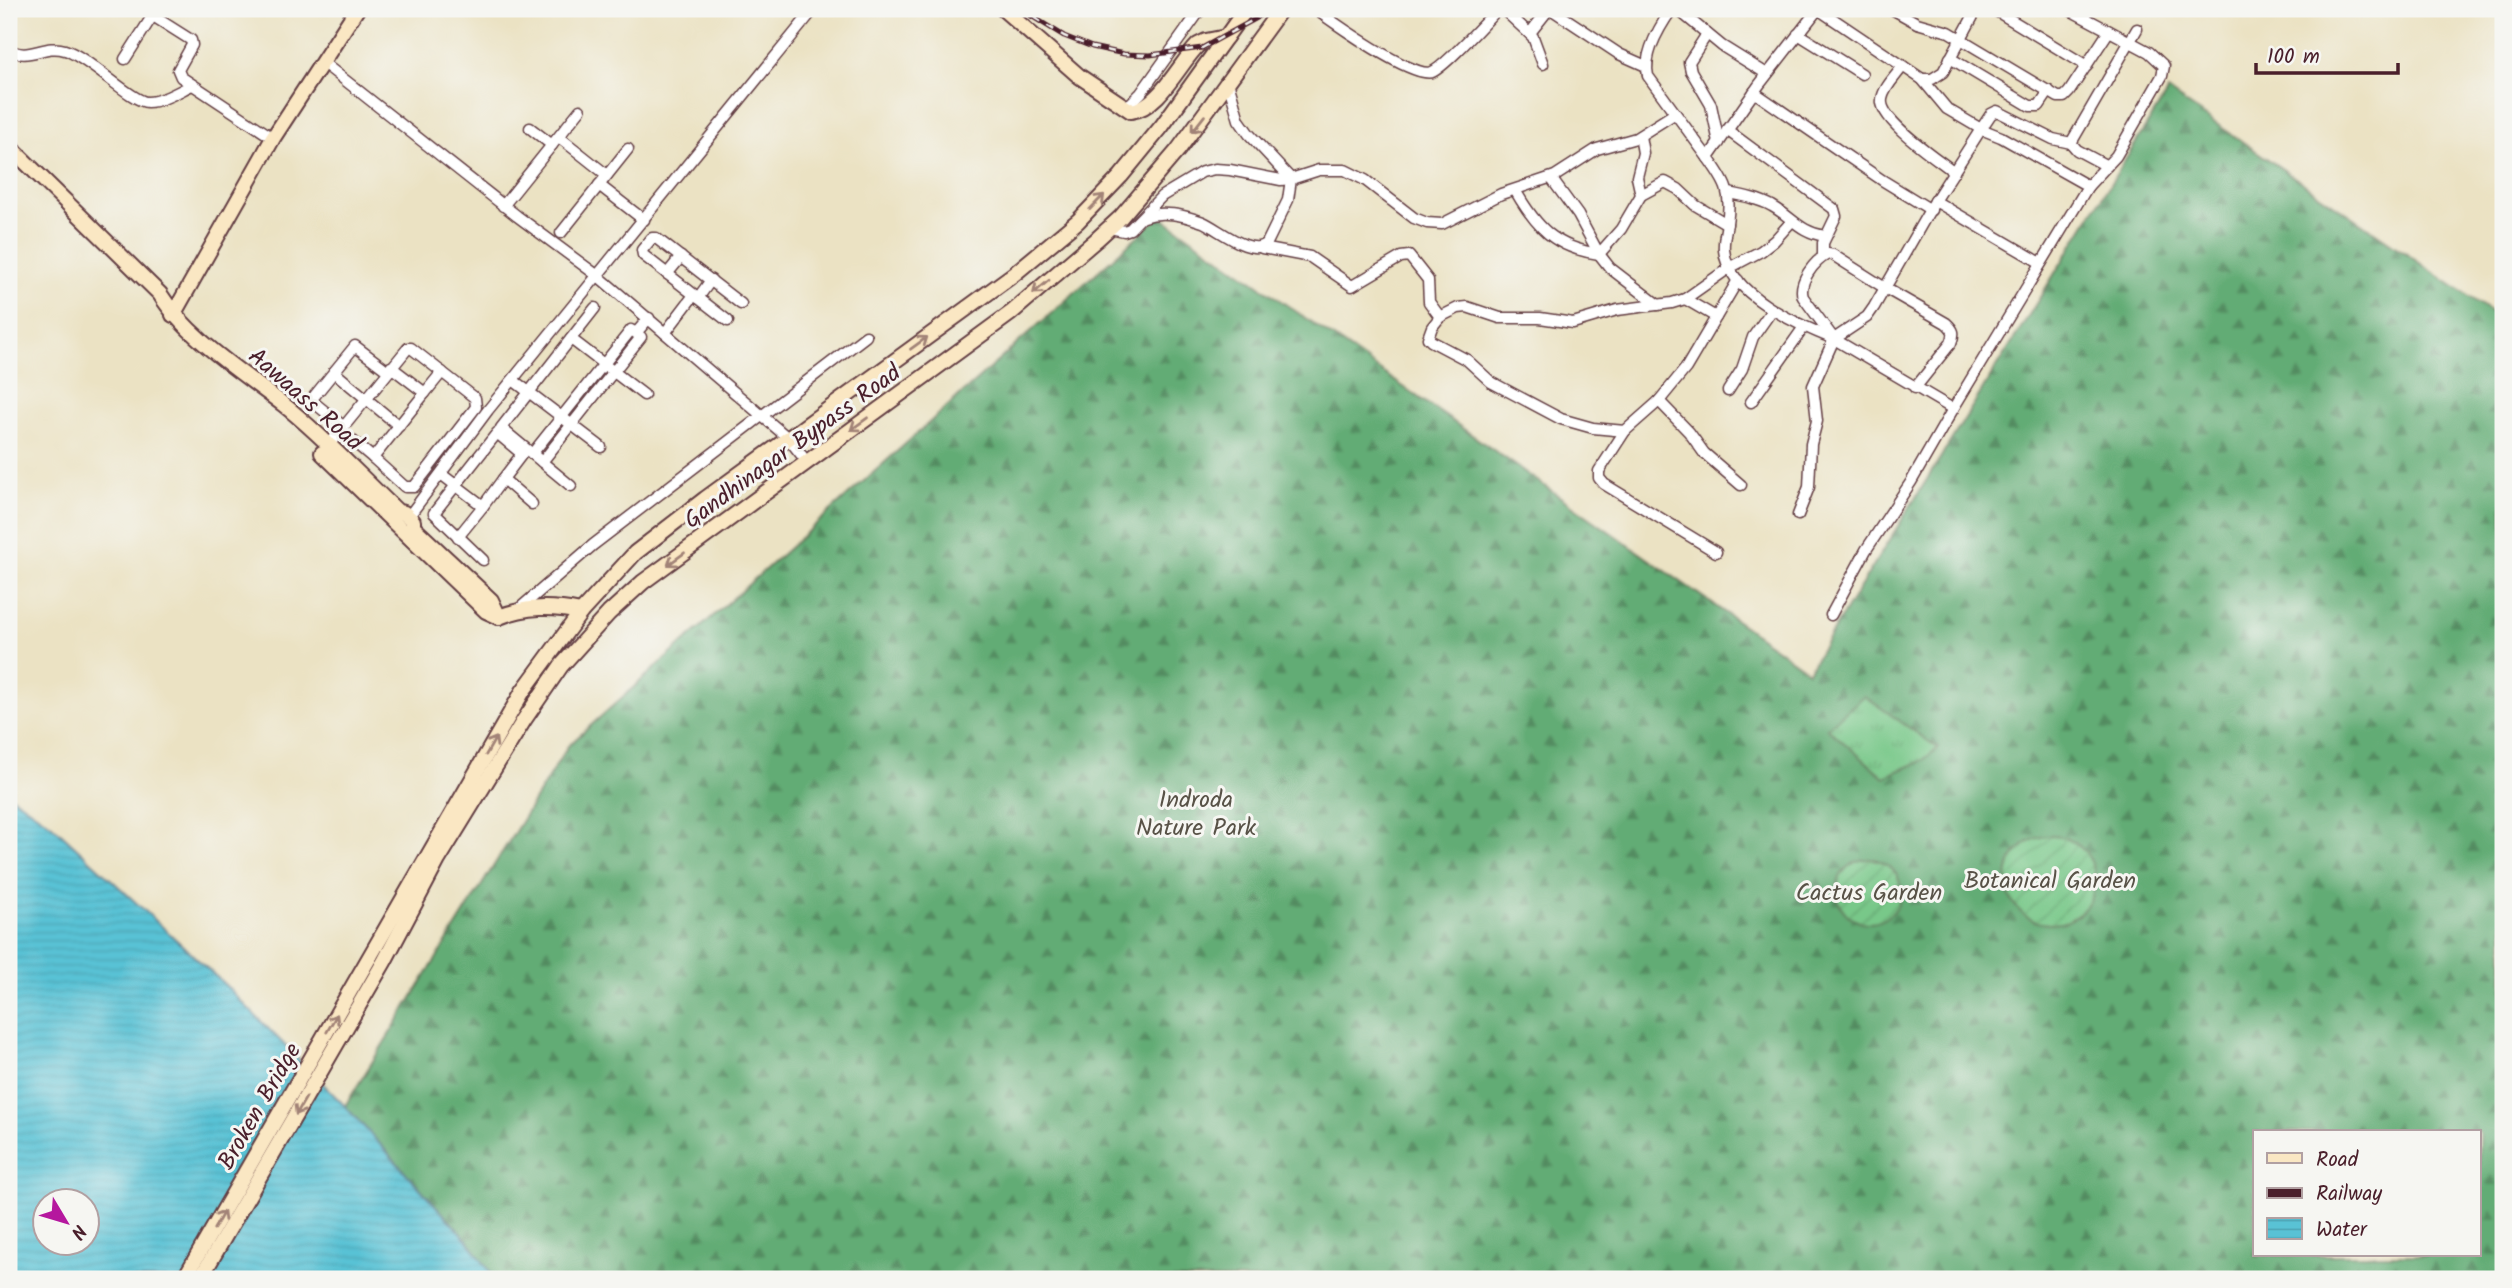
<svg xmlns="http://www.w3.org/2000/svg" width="2512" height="1288" font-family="Kalam,sans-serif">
	<defs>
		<pattern id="forest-firs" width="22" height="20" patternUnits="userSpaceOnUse" patternTransform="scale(1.75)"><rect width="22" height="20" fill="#62ac75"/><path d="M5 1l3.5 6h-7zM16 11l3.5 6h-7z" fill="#538b60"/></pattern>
		<pattern id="park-tufts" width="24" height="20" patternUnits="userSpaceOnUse" patternTransform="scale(1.75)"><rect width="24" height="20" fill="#78c889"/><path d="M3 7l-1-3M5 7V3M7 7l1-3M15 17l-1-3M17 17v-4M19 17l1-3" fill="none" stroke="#69ab76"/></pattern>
		<pattern id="garden-furrows" width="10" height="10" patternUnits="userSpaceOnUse" patternTransform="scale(1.75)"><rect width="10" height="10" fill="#78c889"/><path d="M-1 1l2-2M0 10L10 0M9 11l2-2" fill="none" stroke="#69ab76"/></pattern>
		<pattern id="water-rules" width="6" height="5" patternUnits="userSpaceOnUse" patternTransform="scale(1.75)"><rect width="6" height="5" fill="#59c2d5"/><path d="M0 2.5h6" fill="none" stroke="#4fa6b7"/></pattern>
	</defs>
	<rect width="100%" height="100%" fill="#f6f6f2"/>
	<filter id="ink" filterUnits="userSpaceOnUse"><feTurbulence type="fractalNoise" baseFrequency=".0143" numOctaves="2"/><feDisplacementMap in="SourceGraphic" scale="14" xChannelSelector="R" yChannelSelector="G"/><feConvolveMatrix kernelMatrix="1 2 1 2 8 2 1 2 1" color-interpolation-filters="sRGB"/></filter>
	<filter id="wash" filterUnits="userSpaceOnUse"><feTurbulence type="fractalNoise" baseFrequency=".00686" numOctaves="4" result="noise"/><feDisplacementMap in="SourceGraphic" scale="28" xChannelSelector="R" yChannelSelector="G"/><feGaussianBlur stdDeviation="1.57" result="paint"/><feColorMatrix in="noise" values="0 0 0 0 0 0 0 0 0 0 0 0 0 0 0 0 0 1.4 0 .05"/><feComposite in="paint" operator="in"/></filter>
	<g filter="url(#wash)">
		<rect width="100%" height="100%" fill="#ebe2c3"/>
		<path fill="url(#forest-firs)" stroke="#566650" stroke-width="2" fill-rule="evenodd" d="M 2168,91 L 2503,320 L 2503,1279 L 495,1279 L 469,1242 L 345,1106 L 568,746 L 1160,216 L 1808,671 ZM 2255,1132 L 2479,1132 L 2479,1255 L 2255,1255 Z"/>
		<path fill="url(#park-tufts)" stroke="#61745a" stroke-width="2" d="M 1864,696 L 1938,748 L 1922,761 L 1884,777 L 1827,728 Z"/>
		<g fill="url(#garden-furrows)" stroke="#61745a" stroke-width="2">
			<circle cx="2051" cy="880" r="44"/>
			<circle cx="1869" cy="891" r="32"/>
		</g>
		<path fill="url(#water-rules)" stroke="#527080" stroke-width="2" fill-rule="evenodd" d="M 9,795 L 51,824 L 223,983 L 345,1106 L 469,1242 L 495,1279 L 9,1279 ZM 46,1200 L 88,1200 L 88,1242 L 46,1242 Z"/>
	</g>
	<g filter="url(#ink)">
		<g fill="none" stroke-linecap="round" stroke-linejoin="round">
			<defs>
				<g id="street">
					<path d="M 142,9 L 191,40 L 192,45 L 178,70 L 181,77 L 273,138"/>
					<path d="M 1315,9 C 1333,22 1413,79 1432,72 C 1445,67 1486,21 1498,9"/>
					<path d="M 1503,9 L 1533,37 L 1543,64"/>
					<path d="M 1551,9 L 1619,54 L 1646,66"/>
					<path d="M 1672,9 C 1660,26 1643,54 1648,76 L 1708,158"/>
					<path d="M 1677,9 L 1722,46 L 1767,74"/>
					<path d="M 1818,9 L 1759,85 L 1708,158 C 1726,183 1732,192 1727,223 C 1726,231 1723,241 1724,250 C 1728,295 1799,325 1834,339 L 1867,317 L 1874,307 L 1935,201 L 1981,129 L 2001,137 L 2088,186 L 1953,409 L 1911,482 L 1866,550 L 1831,615"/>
					<path d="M 1818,9 L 1922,79 L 1947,109 L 1981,129 L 1991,114 L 1997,111 L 2053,139 L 2071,143"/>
					<path d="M 1892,9 L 1917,23 L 1949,32 L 2058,97 L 2064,97 L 2069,92 L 2109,31"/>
					<path d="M 1993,9 L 2087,66"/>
					<path d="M 2068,9 L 2149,52 L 2164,66 L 2162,76 L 2116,156 L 2088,186"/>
					<path d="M 1530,33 L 1549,9"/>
					<path d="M 1707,34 L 1689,62 L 1691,71 L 1711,105 L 1719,143"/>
					<path d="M 1798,34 L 1862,74"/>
					<path d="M 9,49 C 28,62 44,43 65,50 C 88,57 132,102 147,102 C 162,102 179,91 192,85"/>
					<path d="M 1950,58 L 2030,106 L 2039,106 L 2049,91"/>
					<path d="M 125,59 L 153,15"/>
					<path d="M 322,62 L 517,216 L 598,276 L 788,438 L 807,462"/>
					<path d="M 1903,66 C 1896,76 1884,87 1882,99 C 1878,120 1938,159 1954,172"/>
					<path d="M 1922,79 L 1932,79 L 1943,72 L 1977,9"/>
					<path d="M 1754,92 L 1882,180 L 1931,210"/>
					<path d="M 1122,107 L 1131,103 L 1141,93 L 1201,9"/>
					<path d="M 530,128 L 552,145"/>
					<path d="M 1727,130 L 1834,209 L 1836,216 L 1823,243 L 1823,256"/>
					<path d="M 559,137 L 607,175"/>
					<path d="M 2107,166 L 2077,150 L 2071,143 L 2137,29"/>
					<path d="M 1551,178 L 1578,215 L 1599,254 L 1610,268 L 1658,305"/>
					<path d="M 599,185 L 644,220"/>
					<path d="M 1515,190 C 1536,227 1555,248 1599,254 L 1621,229 L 1641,195 L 1637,177 L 1643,153 L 1640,136"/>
					<path d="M 1729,193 C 1744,196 1759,199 1772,206 C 1793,218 1800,232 1825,236"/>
					<path d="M 1641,195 L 1665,182 L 1678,189 L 1695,205 L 1727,224"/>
					<path d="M 1935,201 L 2041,263"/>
					<path d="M 503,206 L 580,110"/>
					<path d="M 1143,217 C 1163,210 1183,215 1203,222 C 1219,229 1252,258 1267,243 L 1288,200 L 1291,179 L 1249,134 L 1239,120 L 1228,82"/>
					<path d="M 1110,228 L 1124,231 L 1130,229 L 1162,196 L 1202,172 L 1215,169 L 1230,170 L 1281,180 L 1291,179 L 1319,170 L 1345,170 L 1365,180 L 1414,218 L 1427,223 L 1442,224 L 1501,194 L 1555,176 L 1597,149 L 1636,138 L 1674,114"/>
					<path d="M 561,233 L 628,149"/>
					<path d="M 1262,248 L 1310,257 L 1352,286 L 1401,257 L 1409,256 L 1428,280 L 1429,302 L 1440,317"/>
					<path d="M 667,274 L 681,257"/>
					<path d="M 698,298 L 711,280"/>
					<path d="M 1685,299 L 1716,317"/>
					<path d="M 728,321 L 643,255 L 642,250 L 652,238 L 656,238 L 741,304"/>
					<path d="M 665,333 L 694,295"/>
					<path d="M 571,339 L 644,395"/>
					<path d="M 1834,339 L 1953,409"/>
					<path d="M 334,372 L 399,426"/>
					<path d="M 513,380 L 601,447"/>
					<path d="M 1728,391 L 1742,369 L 1753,337 L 1772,310"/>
					<path d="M 425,393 L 442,372"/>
					<path d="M 1659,401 L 1689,432 L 1704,453 L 1741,485"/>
					<path d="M 1751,402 L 1804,327"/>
					<path d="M 344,427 L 312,401 L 312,399 L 355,346 L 388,371"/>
					<path d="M 341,431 L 373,458 L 425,393 L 391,367"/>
					<path d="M 1625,431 L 1593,428 L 1561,419 L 1491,382 L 1467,360 L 1431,341 L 1428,338 L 1432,327 L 1440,317 L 1458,308 L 1467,307 L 1500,318 L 1540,318 L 1573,323 L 1617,310 L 1672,303 L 1685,299 L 1729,268 L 1761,251 L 1774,241 L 1792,221"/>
					<path d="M 328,446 L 408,348 L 411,348 L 475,398 L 476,407 L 414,487 L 405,487 L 373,458"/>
					<path d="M 532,454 L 631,330 L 636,333"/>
					<path d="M 542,462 L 641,337 L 636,333 L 649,318"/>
					<path d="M 441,474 L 483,506 L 503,479 L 532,504"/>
					<path d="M 571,486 L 501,428 L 595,308"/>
					<path d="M 1798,515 L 1809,487 L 1811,444 L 1817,421 L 1813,386 L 1834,339 L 1803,297 C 1798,282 1814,261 1828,254 L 1833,255 L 1885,288 L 1946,323 C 1954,330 1955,333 1951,343 L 1915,388"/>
					<path d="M 409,516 L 488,410 L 814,9"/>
					<path d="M 458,537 L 483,506"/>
					<path d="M 1716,552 L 1604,484 L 1599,478 L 1599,471 L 1625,431 L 1659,401 L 1686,368 L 1738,280"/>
					<path d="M 483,560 L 434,513 L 497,433 L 522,454 L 503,479"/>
					<path d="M 519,609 L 593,545 L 866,336"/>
				</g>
				<g id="secondary">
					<path d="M 1003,9 L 1079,76 L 1131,111 C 1159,108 1179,64 1198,45 L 1206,41 L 1226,37"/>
					<path d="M 9,146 L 160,294 C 187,338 243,373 284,405 C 324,437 361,477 398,512 L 404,513 L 413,521 L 413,527 L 491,600 L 499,617"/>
					<path d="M 173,315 L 273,138 L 357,9"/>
					<path d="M 322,453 L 486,611 L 499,617 C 527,606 551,606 581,612"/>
					<path d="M 184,1279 L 523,691 L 581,612 L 635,553 L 705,499 L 1014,274 L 1078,221 L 1121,176 L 1162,126 L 1246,9"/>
					<path d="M 200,1279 L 384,962 L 438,860 L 524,720 L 561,666 L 609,613 L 643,582 L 1011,313 L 1096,240 L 1120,218 L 1178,150 L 1281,9"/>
				</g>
			</defs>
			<use href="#street" stroke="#623c42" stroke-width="13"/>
			<use href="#secondary" stroke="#623c42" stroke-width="18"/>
			<use href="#street" stroke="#fff" stroke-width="10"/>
			<use href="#secondary" stroke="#fae7c3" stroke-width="14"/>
			<defs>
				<path id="rail" d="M 1020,9 L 1064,36 L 1092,47 L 1124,54 L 1150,55 L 1202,48 L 1257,18 L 1266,9"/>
			</defs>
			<use href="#rail" stroke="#4a1f2b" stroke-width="5"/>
			<use href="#rail" stroke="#f6f6f2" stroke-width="2.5" stroke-dasharray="8" stroke-linecap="butt"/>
		</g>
		<defs><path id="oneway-shaft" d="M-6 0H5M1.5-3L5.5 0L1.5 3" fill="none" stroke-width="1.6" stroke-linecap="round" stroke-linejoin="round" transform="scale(1.75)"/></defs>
		<g stroke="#a28377">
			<use href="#oneway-shaft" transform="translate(1198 124) rotate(128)"/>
			<use href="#oneway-shaft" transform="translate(1097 202) rotate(-46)"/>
			<use href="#oneway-shaft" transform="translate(1041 287) rotate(140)"/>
			<use href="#oneway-shaft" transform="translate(919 343) rotate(-36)"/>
			<use href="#oneway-shaft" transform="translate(859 424) rotate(144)"/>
			<use href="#oneway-shaft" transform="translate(676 559) rotate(144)"/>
			<use href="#oneway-shaft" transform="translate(491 746) rotate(-60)"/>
			<use href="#oneway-shaft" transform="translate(332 1023) rotate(-60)"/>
			<use href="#oneway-shaft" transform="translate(301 1106) rotate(120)"/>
			<use href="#oneway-shaft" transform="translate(219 1220) rotate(-60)"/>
		</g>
	</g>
	<g text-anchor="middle" stroke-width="6" stroke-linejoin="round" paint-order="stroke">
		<g font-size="24" fill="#4a1f2b" stroke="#f6f6f2">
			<text transform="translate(306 399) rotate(41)" y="8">Aawaass Road</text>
			<text transform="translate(792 446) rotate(-36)" y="8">Gandhinagar Bypass Road</text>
			<text transform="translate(259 1106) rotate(-60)" y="8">Broken Bridge</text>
		</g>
		<g font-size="24" fill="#585247" stroke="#f6f6f2">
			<text x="1196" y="807">Indroda<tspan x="1196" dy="28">Nature Park</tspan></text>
			<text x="2050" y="888">Botanical Garden</text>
			<text x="1869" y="900">Cactus Garden</text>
		</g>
	</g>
	<rect width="2512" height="1288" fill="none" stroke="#f6f6f2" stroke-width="35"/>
	<rect x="2253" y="1130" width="228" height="126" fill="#f6f6f2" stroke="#b1a0a2" stroke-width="2"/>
	<rect x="2267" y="1153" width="35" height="10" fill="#fae7c3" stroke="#b1a0a2" stroke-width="2"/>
	<text x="2316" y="1166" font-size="21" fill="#4a1f2b">Road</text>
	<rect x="2267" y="1188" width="35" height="10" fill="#4a1f2b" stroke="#b1a0a2" stroke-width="2"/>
	<text x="2316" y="1200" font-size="21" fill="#4a1f2b">Railway</text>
	<rect x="2267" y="1218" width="35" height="21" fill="url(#water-rules)" stroke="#b1a0a2" stroke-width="2"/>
	<text x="2316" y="1236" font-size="21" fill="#4a1f2b">Water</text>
	<g transform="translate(66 1222) rotate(128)"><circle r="33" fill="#f6f6f2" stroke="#b1a0a2" stroke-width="2"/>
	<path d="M0-5L12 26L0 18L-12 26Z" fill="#b5179e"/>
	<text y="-10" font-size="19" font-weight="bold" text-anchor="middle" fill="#4a1f2b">N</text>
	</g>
	<path d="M2256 63v10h142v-10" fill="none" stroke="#4a1f2b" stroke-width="3.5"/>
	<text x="2267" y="63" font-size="21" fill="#4a1f2b" stroke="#f6f6f2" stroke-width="5" paint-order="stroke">100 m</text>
</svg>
